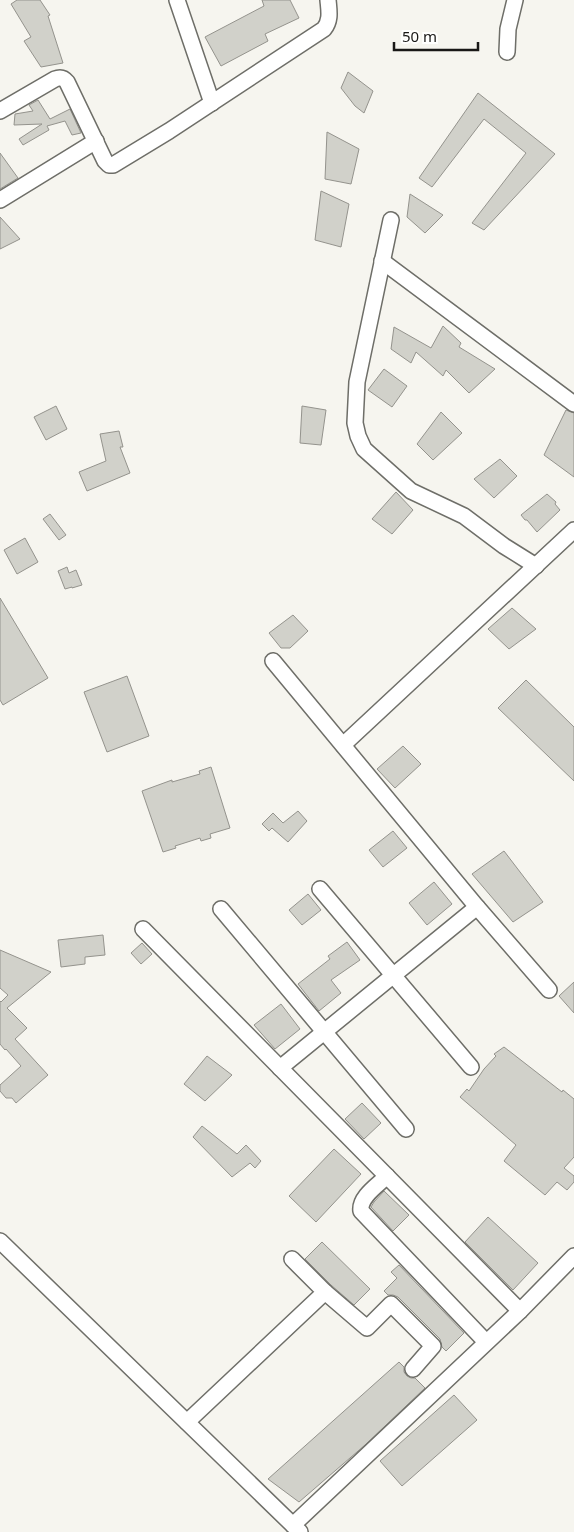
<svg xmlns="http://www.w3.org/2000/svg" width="574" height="1532" font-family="'Noto Sans',sans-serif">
	<rect width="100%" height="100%" fill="#f6f5ef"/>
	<g fill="#d1d1ca" stroke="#94938d">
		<path d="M 17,0 L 40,0 L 50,15 L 48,16 L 63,63 L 41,67 L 24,41 L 31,37 L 11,4 Z"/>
		<path d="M 262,0 L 290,0 L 299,18 L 265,34 L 268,41 L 221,66 L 205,37 L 264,6 Z"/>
		<path d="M 348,72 L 373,91 L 364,113 L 355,106 L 341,88 Z"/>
		<path d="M 478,93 L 555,154 L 484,230 L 472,223 L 526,153 L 484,119 L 432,187 L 419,178 Z"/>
		<path d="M 38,100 L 50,119 L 70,109 L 81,133 L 72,135 L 65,121 L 47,126 L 49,130 L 23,145 L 19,139 L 42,124 L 14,125 L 15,114 L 33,111 L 29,105 Z"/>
		<path d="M 327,132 L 359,149 L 351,184 L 325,179 Z"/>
		<path d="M 0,153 L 18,178 L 0,189 Z"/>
		<path d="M 321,191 L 349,204 L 341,247 L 315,240 Z"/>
		<path d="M 410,194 L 443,215 L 425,233 L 407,217 Z"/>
		<path d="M 0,217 L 20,239 L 0,249 Z"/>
		<path d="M 443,326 L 461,343 L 459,347 L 495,369 L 469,393 L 446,370 L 443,376 L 416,352 L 411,363 L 391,349 L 394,327 L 431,348 Z"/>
		<path d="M 384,369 L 407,386 L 392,407 L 368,390 Z"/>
		<path d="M 56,406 L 67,429 L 46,440 L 34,417 Z"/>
		<path d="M 302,406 L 326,410 L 321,445 L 300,443 Z"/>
		<path d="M 566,410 L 574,413 L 574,477 L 544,455 Z"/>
		<path d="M 441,412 L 462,433 L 433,460 L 417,444 Z"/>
		<path d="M 119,431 L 123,447 L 120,447 L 130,473 L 87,491 L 79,472 L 106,461 L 100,434 Z"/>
		<path d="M 500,459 L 517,476 L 494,498 L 474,479 Z"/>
		<path d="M 396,492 L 413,510 L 392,534 L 372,519 Z"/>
		<path d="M 547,494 L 556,502 L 555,504 L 560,510 L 537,532 L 527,520 L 525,520 L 521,515 Z"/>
		<path d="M 50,514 L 66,535 L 59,540 L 43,519 Z"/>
		<path d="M 25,538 L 38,562 L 17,574 L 4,550 Z"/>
		<path d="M 67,567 L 69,573 L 76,570 L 82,585 L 72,588 L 72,587 L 65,589 L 58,571 Z"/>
		<path d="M 0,598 L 48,678 L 3,705 L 0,700 Z"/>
		<path d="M 512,608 L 536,629 L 509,649 L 488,629 Z"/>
		<path d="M 293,615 L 308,631 L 290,648 L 281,648 L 269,633 Z"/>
		<path d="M 127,676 L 149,736 L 107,752 L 84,692 Z"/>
		<path d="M 526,680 L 574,727 L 574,781 L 498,708 Z"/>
		<path d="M 403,746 L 421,764 L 395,788 L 377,769 Z"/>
		<path d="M 211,767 L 230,828 L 210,834 L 211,838 L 201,841 L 200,838 L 175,846 L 176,848 L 163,852 L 142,791 L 172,780 L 172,782 L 200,774 L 199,771 Z"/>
		<path d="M 298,811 L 307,821 L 288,842 L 272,828 L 269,831 L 262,824 L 273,813 L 283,823 Z"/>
		<path d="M 393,831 L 407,848 L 383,867 L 369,850 Z"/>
		<path d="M 504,851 L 543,902 L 513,922 L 472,874 Z"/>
		<path d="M 434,882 L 452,904 L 427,925 L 409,903 Z"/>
		<path d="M 308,894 L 321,910 L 302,925 L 289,910 Z"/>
		<path d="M 103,935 L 105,955 L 85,957 L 85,964 L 61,967 L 58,940 Z"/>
		<path d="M 347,942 L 360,960 L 331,980 L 341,993 L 319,1011 L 298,984 L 330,959 L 328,956 Z"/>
		<path d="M 142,943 L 152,954 L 141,964 L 131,953 Z"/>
		<path d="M 0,950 L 51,972 L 7,1008 L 27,1028 L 15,1039 L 48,1075 L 16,1103 L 12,1098 L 6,1098 L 0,1091 L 0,1085 L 21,1066 L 6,1049 L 5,1050 L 0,1044 L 0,1001 L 1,1002 L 8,995 L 0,988 Z"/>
		<path d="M 574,982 L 574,1013 L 559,996 Z"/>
		<path d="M 281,1004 L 300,1029 L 275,1049 L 254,1025 Z"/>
		<path d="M 504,1047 L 562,1092 L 563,1090 L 574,1099 L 574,1157 L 564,1168 L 574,1176 L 574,1182 L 567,1190 L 557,1182 L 545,1195 L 504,1161 L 516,1145 L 460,1097 L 467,1089 L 469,1091 L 484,1069 L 496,1056 L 494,1054 Z"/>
		<path d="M 207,1056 L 232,1075 L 205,1101 L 184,1084 Z"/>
		<path d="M 362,1103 L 381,1123 L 364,1139 L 345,1119 Z"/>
		<path d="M 202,1126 L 237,1154 L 246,1145 L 261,1161 L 255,1168 L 250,1163 L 232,1177 L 193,1137 Z"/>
		<path d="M 334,1149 L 361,1174 L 316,1222 L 289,1196 Z"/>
		<path d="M 384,1191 L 409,1215 L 393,1231 L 371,1207 L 374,1202 Z"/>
		<path d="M 488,1217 L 538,1263 L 513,1290 L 465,1242 Z"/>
		<path d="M 322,1242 L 370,1289 L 354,1305 L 331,1285 L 305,1259 Z"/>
		<path d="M 399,1265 L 464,1333 L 446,1351 L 442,1347 L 440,1339 L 398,1297 L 393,1295 L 388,1295 L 384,1291 L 397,1278 L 391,1272 Z"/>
		<path d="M 399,1362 L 404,1367 L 404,1372 L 407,1376 L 411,1378 L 415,1378 L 425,1388 L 365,1445 L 299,1502 L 268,1479 Z"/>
		<path d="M 454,1395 L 477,1420 L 402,1486 L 380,1461 Z"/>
	</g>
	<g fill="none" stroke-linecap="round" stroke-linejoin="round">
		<defs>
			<g id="minor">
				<path d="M 177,0 L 212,103"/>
				<path d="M 507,52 L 508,29 L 515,0"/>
				<path d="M 0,111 L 55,79 C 60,77 63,77 67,82 L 105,161 L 109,165 L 113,165 L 169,131 L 324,29 C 331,20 329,11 328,0"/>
				<path d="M 0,200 L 96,141"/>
				<path d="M 391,220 L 357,382 L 355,423 L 358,436 L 364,449 L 411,491 L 464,516 L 504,546 L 536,566"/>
				<path d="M 382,261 L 574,404"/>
				<path d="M 273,661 L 477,907 L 549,990"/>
				<path d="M 343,745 L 574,530"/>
				<path d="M 320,889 L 471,1067"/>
				<path d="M 221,909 L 406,1129"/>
				<path d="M 143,929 L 520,1311"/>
				<path d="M 280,1068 L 477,907"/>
				<path d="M 387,1176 C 378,1185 359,1197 361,1211 L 486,1342"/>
				<path d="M 0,1241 L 300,1532"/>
				<path d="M 325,1292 L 367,1328 L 391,1304 L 433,1346 L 413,1369"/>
				<path d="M 187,1422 L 325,1292 L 292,1259"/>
				<path d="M 293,1525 L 520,1311 L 574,1256"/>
			</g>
		</defs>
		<use href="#minor" stroke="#6e6e68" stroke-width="18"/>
		<use href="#minor" stroke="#fff" stroke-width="15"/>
	</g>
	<path d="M394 42v8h84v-8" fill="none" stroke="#191816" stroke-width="2.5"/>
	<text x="402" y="42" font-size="15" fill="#191816" stroke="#fffffe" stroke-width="4" paint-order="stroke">50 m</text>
</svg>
